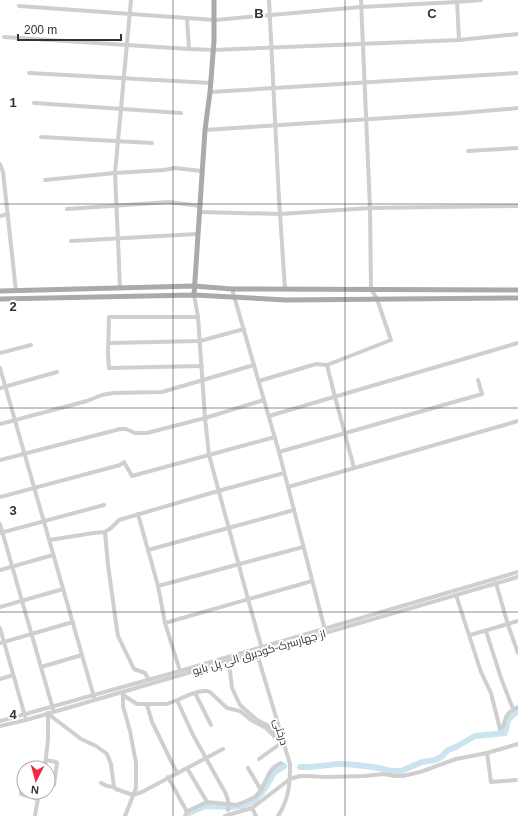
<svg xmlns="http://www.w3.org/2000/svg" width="518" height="816" font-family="Helvetica,Cairo,sans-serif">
	<rect width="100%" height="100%" fill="#fff"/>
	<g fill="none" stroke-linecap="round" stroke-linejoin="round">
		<g stroke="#cbe4f0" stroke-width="6">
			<path d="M 300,767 L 310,767 L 329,765 L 336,764 L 346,764 L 374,767 L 391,771 L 401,771 L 422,762 L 435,760 L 441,757 L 448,750 L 456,747 L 475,736 L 505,733 L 508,720 L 518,710"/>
			<path d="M 188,816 L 189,813 L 205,806 L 232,807 L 242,806 L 254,801 L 264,790 L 274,773 L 284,766"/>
		</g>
		<g stroke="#cfcfcf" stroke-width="4">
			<path d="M 269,0 L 279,199 L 285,289"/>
			<path d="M 481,0 L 457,2 L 361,7 L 215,20 L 187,18 L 189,49 L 213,50 L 459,40 L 518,34"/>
			<path d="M 457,1 L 459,40"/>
			<path d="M 19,6 L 187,18"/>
			<path d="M 4,37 L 127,45 L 189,49"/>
			<path d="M 29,73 L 211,83"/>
			<path d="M 210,92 L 518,73"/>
			<path d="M 34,103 L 181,113"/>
			<path d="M 205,130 L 462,113 L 518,108"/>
			<path d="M 41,137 L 152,143"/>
			<path d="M 468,151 L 518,148"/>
			<path d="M 0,164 L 3,172 L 16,291"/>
			<path d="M 45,180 L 115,173 L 164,170 L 175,168 L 202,171"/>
			<path d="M 67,209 L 169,202 L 200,206"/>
			<path d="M 200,212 L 280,214 L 370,208 L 518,206"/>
			<path d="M 0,216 L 8,214"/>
			<path d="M 71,241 L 197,234"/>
			<path d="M 120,287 L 115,173 L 131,0"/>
			<path d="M 232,289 L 279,452 L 325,630"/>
			<path d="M 194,295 L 198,317 L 205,418 L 209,455 L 248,599 L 262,649"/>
			<path d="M 198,317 L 109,317 L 108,354 L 109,368 L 202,366"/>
			<path d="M 109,343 L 200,341 L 244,329"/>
			<path d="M 0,353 L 31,345"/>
			<path d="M 327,365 L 335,397 L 354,468"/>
			<path d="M 0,368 L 94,697"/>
			<path d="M 259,381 L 316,364 L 327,365 L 391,340 L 377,299 L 371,289 L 370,208 L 361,0"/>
			<path d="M 0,388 L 57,372"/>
			<path d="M 269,416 L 518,343"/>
			<path d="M 0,424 L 87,401 L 102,395 L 113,393 L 162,392 L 254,365"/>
			<path d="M 279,452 L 482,394 L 478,380"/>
			<path d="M 0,460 L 120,429 L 126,429 L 135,433 L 147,433 L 205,418 L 264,400"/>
			<path d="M 288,487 L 518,421"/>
			<path d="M 0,497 L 120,465 L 124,462 L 132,476 L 275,437"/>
			<path d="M 138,514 L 158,586 L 165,623 L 180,671"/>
			<path d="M 0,524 L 53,709"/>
			<path d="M 105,532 L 108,565 L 117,630 L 118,636 L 134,669 L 145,673 L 149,680"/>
			<path d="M 0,533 L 104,505"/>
			<path d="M 49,540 L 94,533 L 105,532 L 111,528 L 119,520 L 218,491 L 284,473"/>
			<path d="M 148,550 L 294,510"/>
			<path d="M 0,570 L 53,555"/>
			<path d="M 496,583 L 508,625 L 518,653"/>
			<path d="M 158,586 L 303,547"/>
			<path d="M 456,595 L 481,672 L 491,693 L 500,729"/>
			<path d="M 0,607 L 63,589"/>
			<path d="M 165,623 L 312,581"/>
			<path d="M 0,628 L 25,716"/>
			<path d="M 486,631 L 501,678 L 513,709"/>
			<path d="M 470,635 L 518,621"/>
			<path d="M 0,643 L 73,622"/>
			<path d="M 256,650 L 290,764 C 290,784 289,799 278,816"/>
			<path d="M 225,662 L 230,671 L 232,688 L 240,705 L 257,720 L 267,725 L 276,734 L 281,734"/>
			<path d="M 41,667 L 82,655"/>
			<path d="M 0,679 L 13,675"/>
			<path d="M 195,693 L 211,725"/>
			<path d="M 123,694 L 123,706 L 130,731 L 136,763 L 136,788 L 125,816"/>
			<path d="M 123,695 L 137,704 L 167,704 L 177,700 L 193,735 L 226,794 L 229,804"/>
			<path d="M 177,700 C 185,697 201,688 210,692 L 227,708 L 240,711 L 251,720 L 266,728 L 275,737 L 283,739"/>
			<path d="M 147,705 L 152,722 L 177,773"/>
			<path d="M 47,713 L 81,739 L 96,746 L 107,754 L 111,764 L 114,787 L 116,789 L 133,795 L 142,792 L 223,749"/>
			<path d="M 0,721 L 180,671 L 518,572"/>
			<path d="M 0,726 L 26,720 L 518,577"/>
			<path d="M 500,729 L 503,727 C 506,716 507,712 518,707"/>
			<path d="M 487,753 L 491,782 L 516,780"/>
			<path d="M 259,759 L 284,741"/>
			<path d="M 46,760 L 56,762 L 57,763 L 54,785"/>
			<path d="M 45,768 L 48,739 L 48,713"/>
			<path d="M 187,768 L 207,802"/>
			<path d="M 248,768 L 261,790"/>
			<path d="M 168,777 L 187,812"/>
			<path d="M 22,782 L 21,794 L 38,799"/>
			<path d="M 101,783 L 107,786 L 114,787"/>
			<path d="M 252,808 L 256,816"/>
			<path d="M 35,816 L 39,792"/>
			<path d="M 185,816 L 187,812 L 190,810 L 207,802 L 236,805 L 242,803 L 255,797 L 261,790 L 270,772 L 274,767 L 281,763"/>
			<path d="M 225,816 L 252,808 L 290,779 L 300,776 L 306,776 L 326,777 L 365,776 L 383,774 L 395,776 L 403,776 L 420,772 L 456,759 L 487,753 L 518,744"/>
		</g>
		<g stroke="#aaa" stroke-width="5">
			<path d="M 0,291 L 194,286 L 232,289 L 518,290"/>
			<path d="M 194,295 L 205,130 L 210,92 L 214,41 L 214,0"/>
			<path d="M 0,299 L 194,295 L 286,300 L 518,298"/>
		</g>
		<path stroke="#cfcfcf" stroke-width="4" d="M 228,810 L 229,804"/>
	</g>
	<path fill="none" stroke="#323232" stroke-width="1" stroke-opacity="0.55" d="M 173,0 L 173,816M 345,0 L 345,816M 0,204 L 518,204M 0,408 L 518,408M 0,612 L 518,612"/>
	<g text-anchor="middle" stroke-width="4" stroke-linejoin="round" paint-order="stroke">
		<g font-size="11" fill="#323232" stroke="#fff">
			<text transform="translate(259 652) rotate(-16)" y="4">از جهارسرک-کودبرق الی پل بایو</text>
			<text transform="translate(281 732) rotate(73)" y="4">درختی</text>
		</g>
	</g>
	<g font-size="13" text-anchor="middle" font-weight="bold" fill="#323232" stroke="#fff" stroke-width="4" stroke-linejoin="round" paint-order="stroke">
		<text x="259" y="18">B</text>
		<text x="432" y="18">C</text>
		<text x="13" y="107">1</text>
		<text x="13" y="311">2</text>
		<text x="13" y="515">3</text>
		<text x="13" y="719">4</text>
	</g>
	<g transform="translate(36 780) rotate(186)"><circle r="19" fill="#ffffff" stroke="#adadad"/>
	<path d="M0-3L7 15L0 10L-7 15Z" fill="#f42942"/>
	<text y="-6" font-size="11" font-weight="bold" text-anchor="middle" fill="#323232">N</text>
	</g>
	<path d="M18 34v6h103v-6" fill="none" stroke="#323232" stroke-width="2"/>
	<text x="24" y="34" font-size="12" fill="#323232" stroke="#ffffff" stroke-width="3" paint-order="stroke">200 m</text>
</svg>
